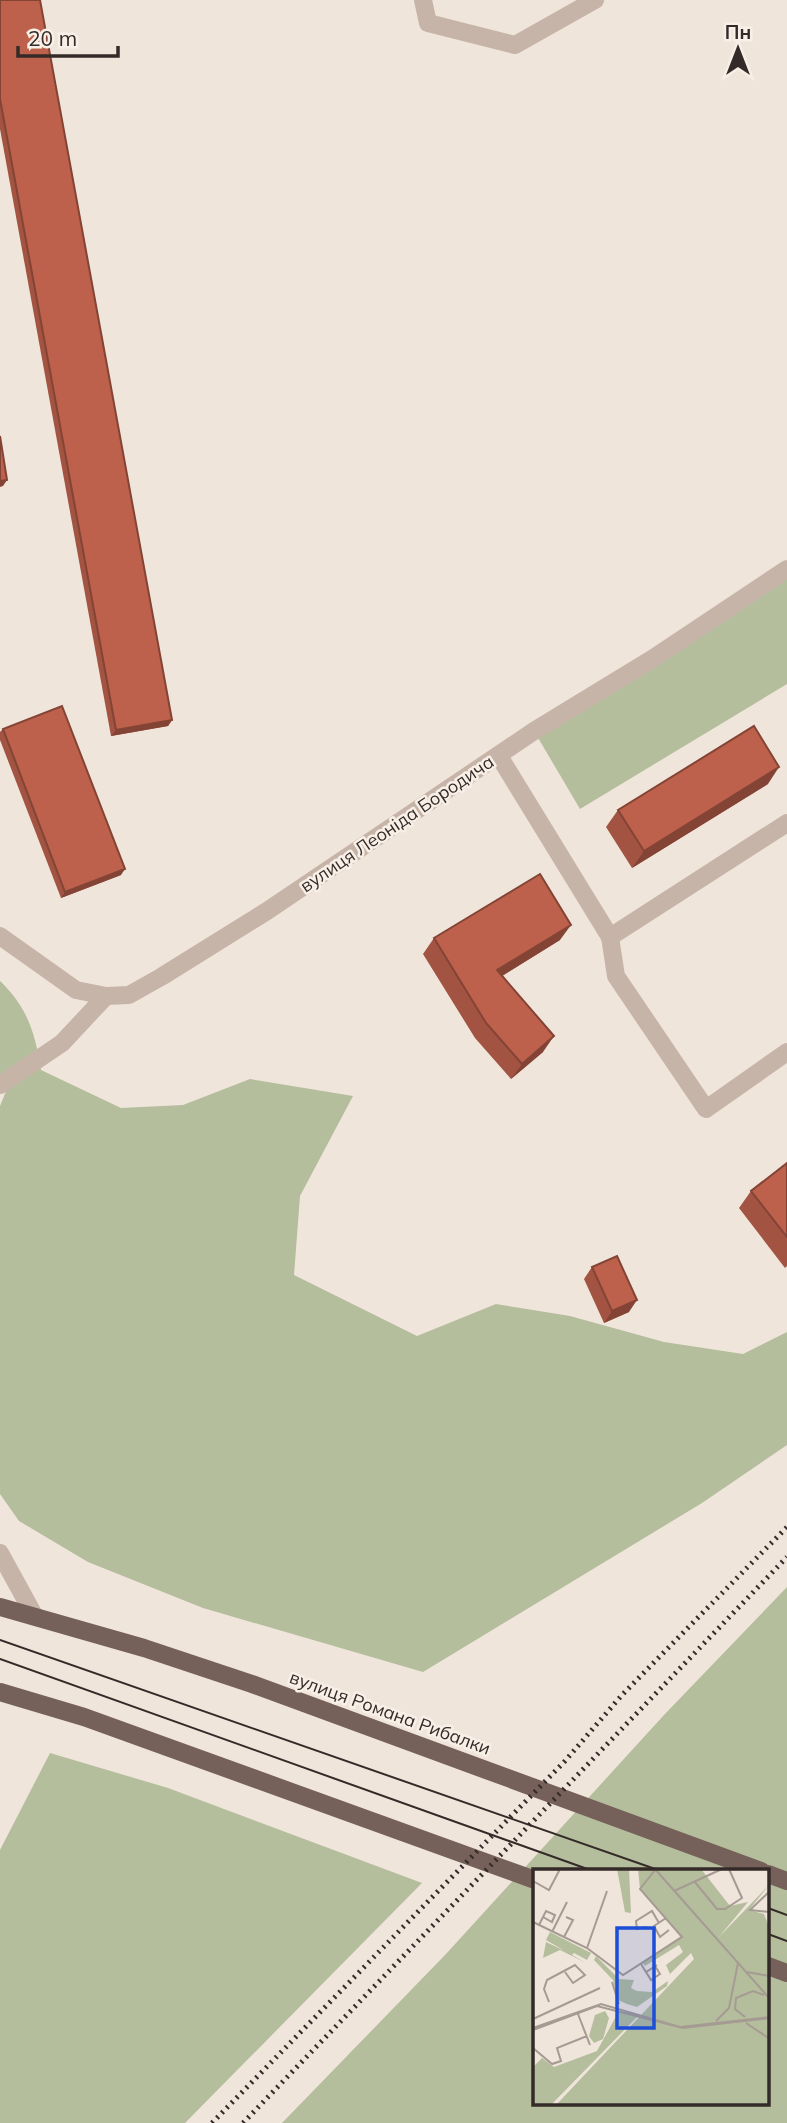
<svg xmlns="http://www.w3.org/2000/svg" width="787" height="2123" font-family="Mulish,sans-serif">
	<rect width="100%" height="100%" fill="#f0e5db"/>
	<g fill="#b4be9c" fill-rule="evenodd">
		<path d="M 787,569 L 787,684 L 580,809 L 534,731 Z"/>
		<path d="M 0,981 C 28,1008 35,1033 41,1070 L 121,1108 L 183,1105 L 250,1079 L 353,1096 L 300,1196 L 294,1275 L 417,1336 L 496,1304 L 570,1316 L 664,1342 L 743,1354 L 787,1332 L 787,1445 L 702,1503 L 423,1672 L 203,1608 L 88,1562 L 19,1521 L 0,1494 L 0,1106 L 8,1086 L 0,1082 Z"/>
		<path d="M 787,1587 L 787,2123 L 282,2123 L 446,1954 L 664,1715 ZM 535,1871 L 768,1871 L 768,2104 L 535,2104 Z"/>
		<path d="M 50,1753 L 168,1788 L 422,1883 L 185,2123 L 0,2123 L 0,1850 Z"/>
	</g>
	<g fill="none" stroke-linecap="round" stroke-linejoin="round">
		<g stroke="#c7b4a8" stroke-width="18">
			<path d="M 423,0 L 428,23 L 515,45 L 595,0"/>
			<path d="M 499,756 L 610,937 L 787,823"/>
			<path d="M 0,936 L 76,990 L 106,996 L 129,995 L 161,977 L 267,911 L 534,731 L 652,659 L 787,569"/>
			<path d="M 610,937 L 616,976 L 706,1109 L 787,1052"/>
			<path d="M 0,1085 L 62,1043 L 106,996"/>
			<path d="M 0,1553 L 34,1615"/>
		</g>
		<g stroke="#75615a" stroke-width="18">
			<path d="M 0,1607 L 144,1648 L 252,1684 L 761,1871"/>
			<path d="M 0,1692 L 84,1717 L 535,1880"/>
			<path d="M 768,1874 L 787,1881"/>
			<path d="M 768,1966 L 787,1973"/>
		</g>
		<g stroke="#342b28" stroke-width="2">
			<path d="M 0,1640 L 661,1871"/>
			<path d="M 0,1659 L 593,1871"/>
			<path d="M 768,1908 L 787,1915"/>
			<path d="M 768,1934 L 787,1941"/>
		</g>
		<g stroke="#342b28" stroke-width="5" stroke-dasharray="2 5" stroke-linecap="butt">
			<path d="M 212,2123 L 565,1761 L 622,1695 L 787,1527"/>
			<path d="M 243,2123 L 787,1557"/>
		</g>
	</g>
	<g fill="#a35341">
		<path d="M 0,0 L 172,720 L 168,726 L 111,736 L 0,129 Z"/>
		<path d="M 3,729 L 121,875 L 61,898 L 0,740 L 0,732 Z"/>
		<path d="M 768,784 L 632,868 L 606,827 L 618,810 Z"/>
		<path d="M 434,938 L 560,940 L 502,976 L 543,1052 L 511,1079 L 475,1038 L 423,954 Z"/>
		<path d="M 787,1163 L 787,1266 L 785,1268 L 739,1208 L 751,1191 Z"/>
		<path d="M 592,1267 L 629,1312 L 604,1323 L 584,1279 Z"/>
	</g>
	<g fill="#844435">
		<path d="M 7,480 L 3,486 L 0,487 L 0,481 Z"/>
		<path d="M 172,720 L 168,726 L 111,736 L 116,730 Z"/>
		<path d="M 779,767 L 768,784 L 632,868 L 644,851 Z"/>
		<path d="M 125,869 L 121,875 L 61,898 L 65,892 Z"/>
		<path d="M 571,925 L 560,940 L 486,986 L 497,970 Z"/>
		<path d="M 554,1036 L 543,1052 L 511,1079 L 522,1064 Z"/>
		<path d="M 637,1300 L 629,1312 L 604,1323 L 612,1311 Z"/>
	</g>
	<g fill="#bd614c" stroke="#844435" stroke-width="2">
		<path d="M 0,0 L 40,0 L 172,720 L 116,730 L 0,99 Z"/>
		<path d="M 0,436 L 7,480 L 0,481 Z"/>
		<path d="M 62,706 L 125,869 L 65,892 L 3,729 Z"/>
		<path d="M 754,726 L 779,767 L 644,851 L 618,810 Z"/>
		<path d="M 540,874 L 571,925 L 497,970 L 554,1036 L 522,1064 L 486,1023 L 434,938 Z"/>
		<path d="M 787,1163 L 787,1237 L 751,1191 Z"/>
		<path d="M 617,1256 L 637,1300 L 612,1311 L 592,1267 Z"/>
	</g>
	<g text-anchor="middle" stroke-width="5" stroke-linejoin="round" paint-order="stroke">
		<g font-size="18" fill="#342b28" stroke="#f8efe7">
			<text transform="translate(397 824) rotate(-34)" y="6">вулиця Леоніда Бородича</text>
			<text transform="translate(390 1713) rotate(20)" y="6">вулиця Романа Рибалки</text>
		</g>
	</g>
	<g transform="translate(533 1869)">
		<rect width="236" height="236" fill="#f0e5db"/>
		<path d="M 84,0 L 96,0 L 98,44 L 92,43 ZM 105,0 L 168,0 L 197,37 L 215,33 L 186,68 L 236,16 L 216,41 L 231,45 L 236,58 L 236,236 L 23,236 L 161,90 L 158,84 L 137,105 L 133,96 L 150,83 L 146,76 L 112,97 L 109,93 L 148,67 L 107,20 ZM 17,63 L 58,84 L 54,91 L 41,84 L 39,86 L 53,94 L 27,81 L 10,89 L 13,73 L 32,82 L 13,71 ZM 63,87 L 86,110 L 101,111 L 98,119 L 104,122 L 119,123 L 135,112 L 134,117 L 104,138 L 94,135 L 85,131 L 80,111 L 61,91 ZM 72,142 L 76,149 L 70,170 L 61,174 L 56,167 L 62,146 ZM 86,142 L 104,148 L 18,236 L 0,236 L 0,198 L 9,189 L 21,198 L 64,182 Z" fill="#b4be9c"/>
		<path fill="none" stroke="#a59b93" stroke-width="2" d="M 122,0 L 237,130M 0,12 L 16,21 L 27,0M 161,12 L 184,40 L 192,40 L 209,29 L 196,0M 141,22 L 189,0M 237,22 L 217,41 L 237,43M 133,49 L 121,57 L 127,68 L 136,61M 0,53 L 54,79 L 90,106 L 149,68 L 107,20 L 122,1M 6,56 L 13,42 L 22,46 L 19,53 L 10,48M 114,58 L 104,60 L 103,52 L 119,42 L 126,54M 19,63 L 34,33M 31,68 L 40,51 L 33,48M 54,79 L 74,22M 108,95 L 113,103 L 124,96M 113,103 L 118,111 L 127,105 L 122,97M 213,103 L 237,107M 79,113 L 86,135M 16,133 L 11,120 L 14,111 L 42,96 L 52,106 L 40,114 L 32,103M 45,145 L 57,176M 212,148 L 202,140 L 203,129 L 220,122 L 231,126M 0,150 L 67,119M 183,152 L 196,139 L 205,94M 213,154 L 237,170M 0,159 L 68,135 L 147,158 L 237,148M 0,161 L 64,137 L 150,159 L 237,149M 0,179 L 19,195 L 28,192 L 24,179 L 54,167"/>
		<path fill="#1d4ed8" fill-opacity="0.15" stroke="#1d4ed8" stroke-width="3.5" d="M 84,59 L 121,59 L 121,159 L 84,159 Z"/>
		<rect width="236" height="236" fill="none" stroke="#342b28" stroke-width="3.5"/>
	</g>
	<g transform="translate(738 49)" stroke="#f8efe7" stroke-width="5" paint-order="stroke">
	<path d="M0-5L12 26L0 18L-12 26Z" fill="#342b28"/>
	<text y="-10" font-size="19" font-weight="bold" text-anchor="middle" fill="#342b28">Пн</text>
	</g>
	<path d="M18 46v10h100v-10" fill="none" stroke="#342b28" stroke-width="3.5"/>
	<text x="28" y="46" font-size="21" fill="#342b28" stroke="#f8efe7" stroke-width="5" paint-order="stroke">20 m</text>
</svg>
